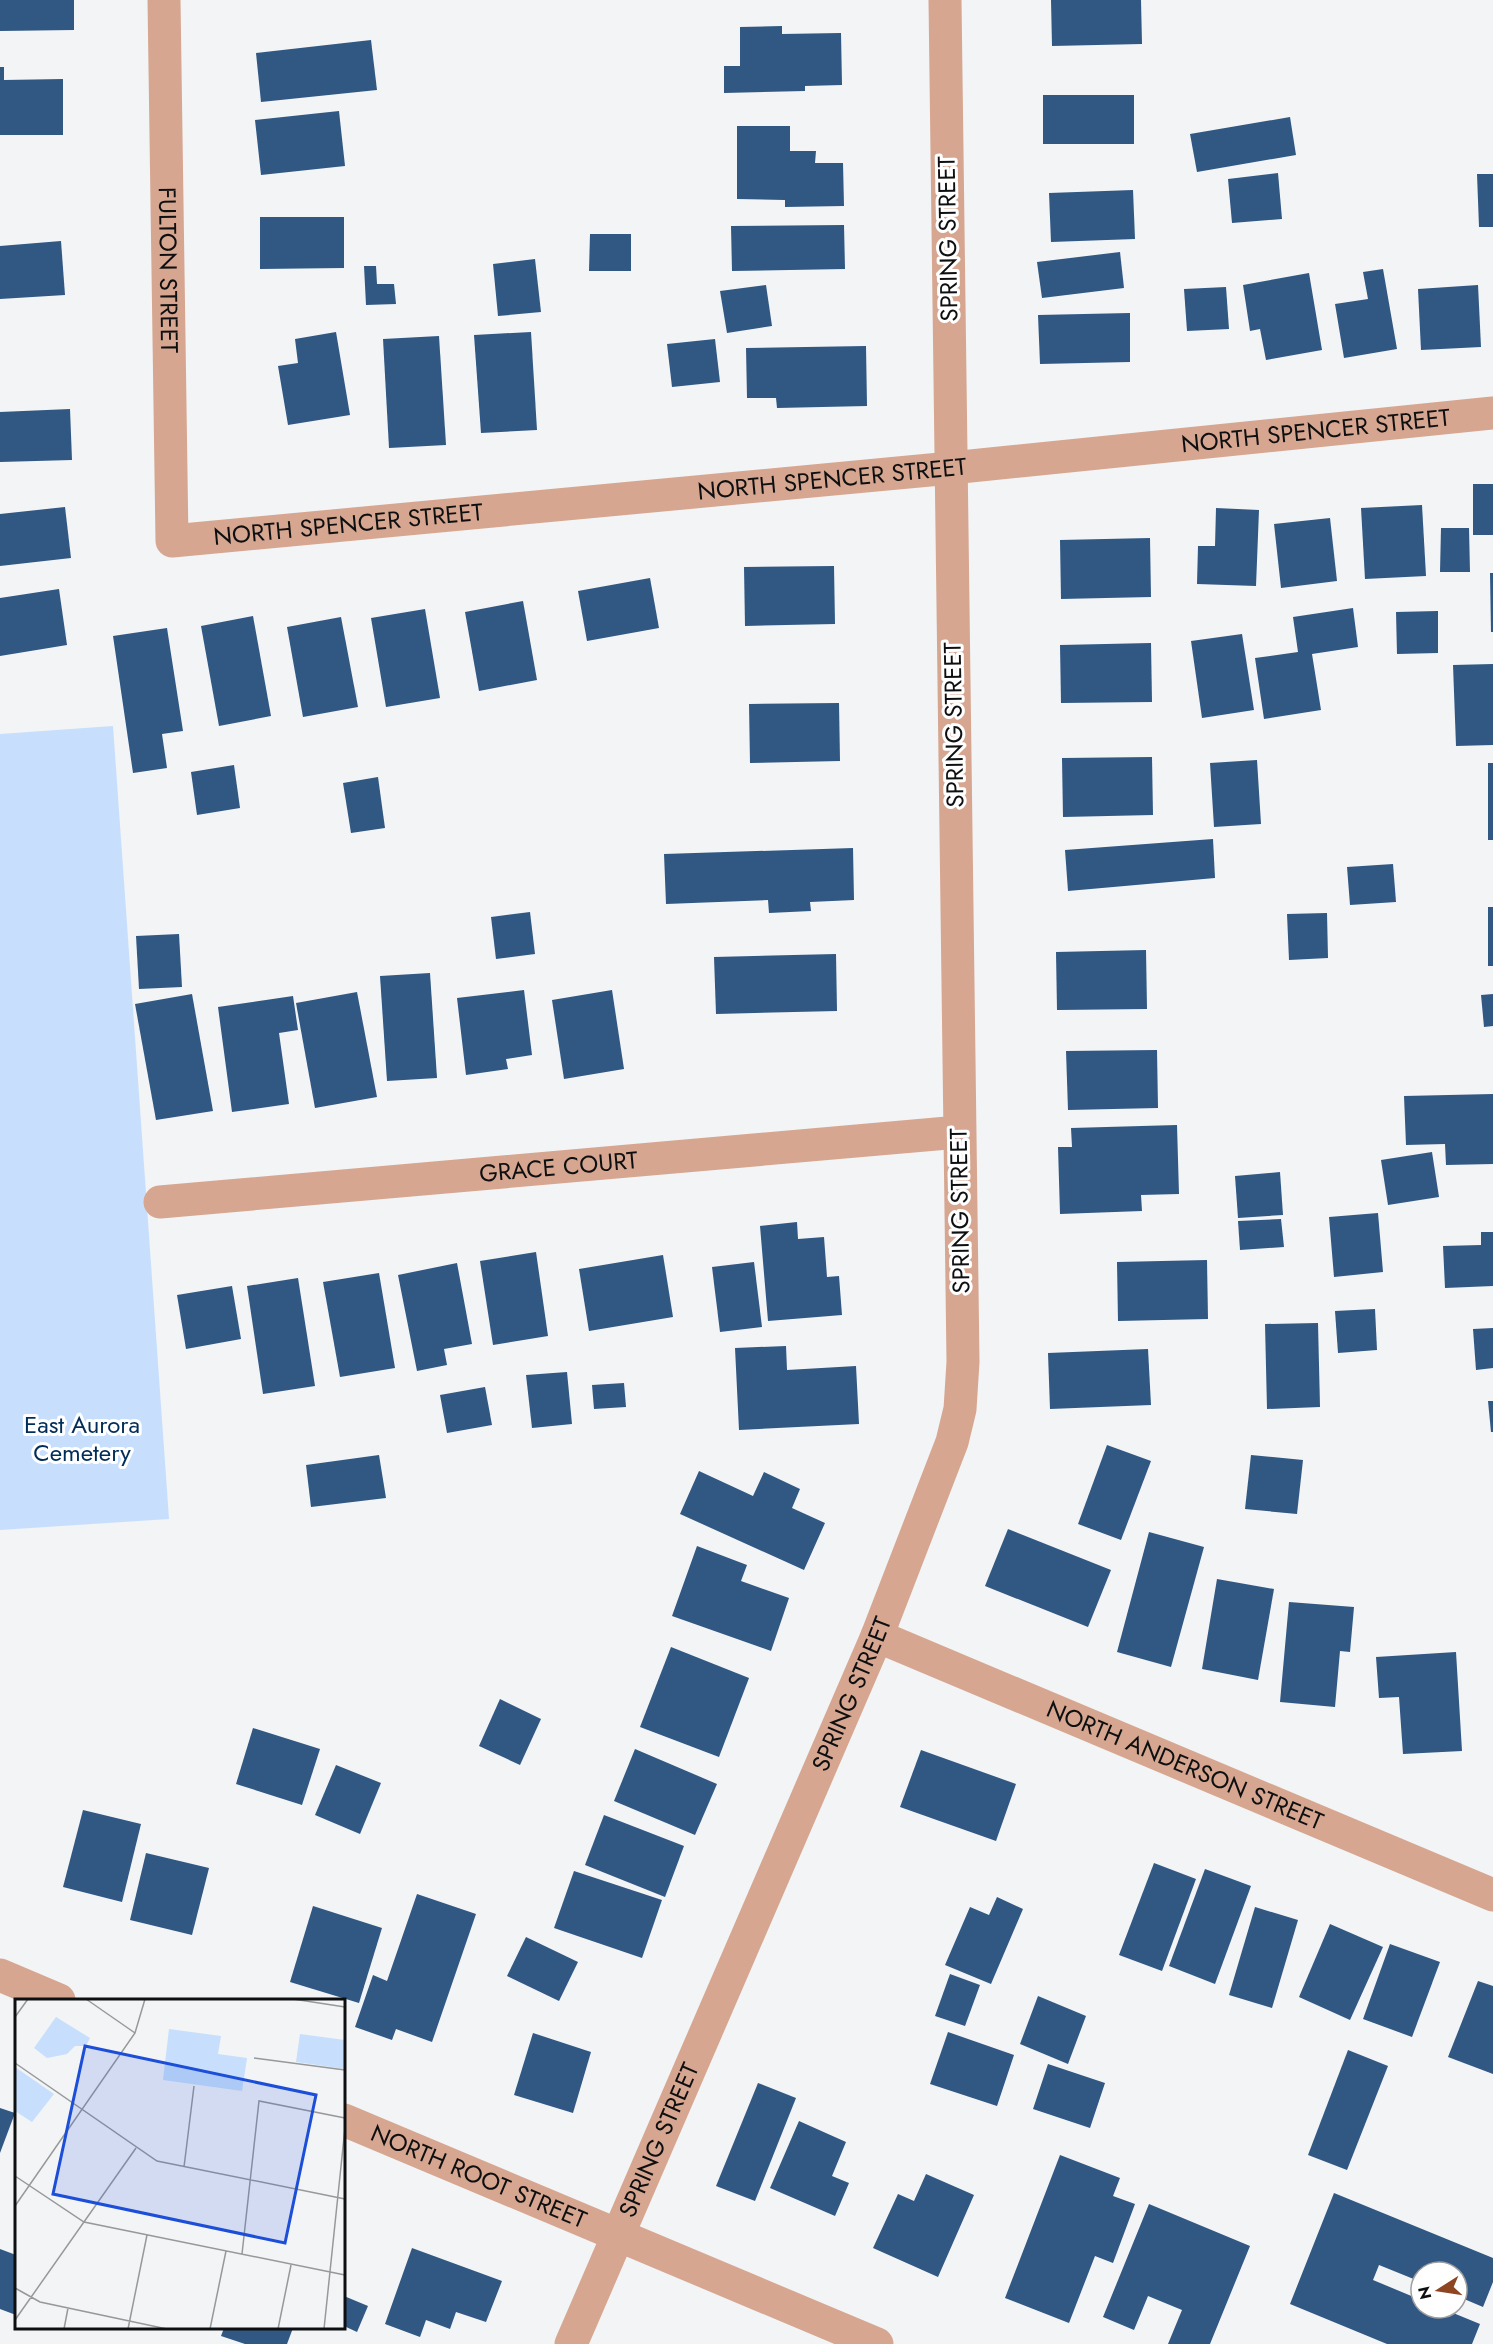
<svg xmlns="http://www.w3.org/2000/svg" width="1493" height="2344" font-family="Jost,sans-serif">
	<rect width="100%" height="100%" fill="#f2f4f6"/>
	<path fill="#c7dffc" d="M 113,726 L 169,1519 L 0,1530 L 0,734 Z"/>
	<g fill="#315783">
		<path d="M 0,0 L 74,0 L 74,30 L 0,31 Z"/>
		<path d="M 1051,0 L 1141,0 L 1142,44 L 1052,46 Z"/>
		<path d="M 782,26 L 782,34 L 841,33 L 842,85 L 805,86 L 805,91 L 724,93 L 724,66 L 740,66 L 740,27 Z"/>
		<path d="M 371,40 L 377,90 L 261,102 L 256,53 Z"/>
		<path d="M 0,67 L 4,67 L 4,80 L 63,79 L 63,135 L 0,135 Z"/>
		<rect x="1043" y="95" width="91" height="49"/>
		<path d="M 339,111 L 345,166 L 261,175 L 255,120 Z"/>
		<path d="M 1290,117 L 1296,155 L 1197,172 L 1190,134 Z"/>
		<path d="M 737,126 L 790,126 L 790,151 L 816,151 L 815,163 L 843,163 L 844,206 L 785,207 L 785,200 L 737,199 Z"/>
		<path d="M 1278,173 L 1282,219 L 1232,223 L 1228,179 Z"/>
		<path d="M 1477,174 L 1493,174 L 1493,227 L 1479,227 Z"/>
		<path d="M 1133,190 L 1135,239 L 1051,242 L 1049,193 Z"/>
		<path d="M 260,217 L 344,217 L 344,268 L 260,269 Z"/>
		<path d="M 844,225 L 845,269 L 732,271 L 731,226 Z"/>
		<path d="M 590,234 L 631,234 L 631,271 L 589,271 Z"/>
		<path d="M 61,241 L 65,295 L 0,299 L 0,246 Z"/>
		<path d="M 1120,252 L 1124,288 L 1042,298 L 1037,262 Z"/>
		<path d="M 535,259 L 541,312 L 498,316 L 493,264 Z"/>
		<path d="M 364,266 L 376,266 L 377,284 L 394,284 L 396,304 L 366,305 Z"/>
		<path d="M 1383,269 L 1397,349 L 1344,358 L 1335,304 L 1368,299 L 1363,272 Z"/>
		<path d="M 1309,273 L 1322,350 L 1266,360 L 1260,329 L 1250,331 L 1243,285 Z"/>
		<path d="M 766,285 L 772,326 L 727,333 L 720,291 Z"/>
		<path d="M 1478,285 L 1481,347 L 1421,350 L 1418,289 Z"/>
		<path d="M 1226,287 L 1229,329 L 1187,331 L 1184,289 Z"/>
		<path d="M 1130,313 L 1130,362 L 1040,364 L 1038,315 Z"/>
		<path d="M 336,332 L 350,415 L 288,425 L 278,366 L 298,363 L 295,339 Z"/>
		<path d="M 531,332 L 537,430 L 481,433 L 474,335 Z"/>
		<path d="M 439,336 L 446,445 L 389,448 L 383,339 Z"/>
		<path d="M 715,339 L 720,382 L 672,387 L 667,344 Z"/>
		<path d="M 866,346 L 867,406 L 777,408 L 776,398 L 747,398 L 746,348 Z"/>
		<path d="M 70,409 L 72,460 L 0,462 L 0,412 Z"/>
		<rect x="1473" y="484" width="20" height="51"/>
		<path d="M 1422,505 L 1426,576 L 1365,579 L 1361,508 Z"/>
		<path d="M 65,507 L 71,558 L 0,566 L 0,514 Z"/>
		<path d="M 1216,508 L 1259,510 L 1256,586 L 1197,584 L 1198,546 L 1215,546 Z"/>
		<path d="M 1330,518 L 1337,581 L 1281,588 L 1274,524 Z"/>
		<path d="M 1441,528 L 1469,528 L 1470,572 L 1440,572 Z"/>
		<path d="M 1150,538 L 1151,597 L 1061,599 L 1060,540 Z"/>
		<path d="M 834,566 L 835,624 L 745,626 L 744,567 Z"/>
		<path d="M 1490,573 L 1493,573 L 1493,632 L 1491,632 Z"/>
		<path d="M 650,578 L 659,628 L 587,641 L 578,591 Z"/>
		<path d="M 59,589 L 67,645 L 0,656 L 0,598 Z"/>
		<path d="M 523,601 L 537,680 L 479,691 L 465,612 Z"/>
		<path d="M 1353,608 L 1358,647 L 1312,654 L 1321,710 L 1264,719 L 1255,658 L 1298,652 L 1293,617 Z"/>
		<path d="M 425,609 L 440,698 L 386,707 L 371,618 Z"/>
		<path d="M 1438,611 L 1438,653 L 1397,654 L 1396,612 Z"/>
		<path d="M 253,616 L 271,716 L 219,726 L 201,626 Z"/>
		<path d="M 341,617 L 358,707 L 303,717 L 287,627 Z"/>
		<path d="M 167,628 L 183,731 L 162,734 L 167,768 L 133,773 L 113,636 Z"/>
		<path d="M 1242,634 L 1254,710 L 1202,718 L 1191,641 Z"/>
		<path d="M 1151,643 L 1152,702 L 1061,703 L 1060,645 Z"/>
		<path d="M 1493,664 L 1493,745 L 1456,746 L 1453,665 Z"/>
		<path d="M 839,703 L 840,761 L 750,763 L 749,704 Z"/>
		<path d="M 1152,757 L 1153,815 L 1063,817 L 1062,758 Z"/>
		<path d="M 1257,760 L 1261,824 L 1214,827 L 1210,763 Z"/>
		<rect x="1488" y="763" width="5" height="77"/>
		<path d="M 234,765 L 240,808 L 197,815 L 191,772 Z"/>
		<path d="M 378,777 L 385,828 L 351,833 L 343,783 Z"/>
		<path d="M 1213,839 L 1215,878 L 1068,891 L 1065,850 Z"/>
		<path d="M 853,848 L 854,900 L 810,902 L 811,911 L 769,913 L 768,900 L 666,904 L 664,854 Z"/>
		<path d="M 1393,864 L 1396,902 L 1350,905 L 1347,867 Z"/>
		<rect x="1488" y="907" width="5" height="59"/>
		<path d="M 530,912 L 535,954 L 496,959 L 491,917 Z"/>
		<path d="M 1327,913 L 1328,958 L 1289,960 L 1287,914 Z"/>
		<path d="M 179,934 L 182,987 L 139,989 L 136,936 Z"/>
		<path d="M 1146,950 L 1147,1009 L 1057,1010 L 1056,952 Z"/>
		<path d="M 836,954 L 837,1011 L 716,1014 L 714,957 Z"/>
		<path d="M 430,973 L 437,1078 L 387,1081 L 380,976 Z"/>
		<path d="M 524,990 L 532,1055 L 506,1059 L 508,1069 L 466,1075 L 457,998 Z"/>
		<path d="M 612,990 L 624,1069 L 564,1079 L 552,1000 Z"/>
		<path d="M 357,992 L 377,1097 L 315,1108 L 296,1003 Z"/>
		<path d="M 192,994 L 213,1111 L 156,1120 L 135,1004 Z"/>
		<path d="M 1493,994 L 1493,1026 L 1484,1027 L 1481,995 Z"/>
		<path d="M 293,996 L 298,1030 L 279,1033 L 289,1104 L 232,1112 L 218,1007 Z"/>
		<path d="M 1157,1050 L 1158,1108 L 1068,1110 L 1066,1051 Z"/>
		<path d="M 1493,1094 L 1493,1164 L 1446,1165 L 1445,1144 L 1406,1145 L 1404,1096 Z"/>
		<path d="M 1177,1125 L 1179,1194 L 1141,1195 L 1142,1211 L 1060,1214 L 1058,1147 L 1072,1147 L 1071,1128 Z"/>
		<path d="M 1432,1152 L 1439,1197 L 1388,1205 L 1381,1160 Z"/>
		<path d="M 1280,1172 L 1283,1215 L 1238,1218 L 1235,1176 Z"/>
		<path d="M 1378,1213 L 1383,1272 L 1334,1277 L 1329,1217 Z"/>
		<path d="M 1281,1219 L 1284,1247 L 1240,1250 L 1238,1221 Z"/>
		<path d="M 797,1222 L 798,1239 L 824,1237 L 827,1277 L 839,1276 L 842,1315 L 768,1321 L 760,1226 Z"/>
		<path d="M 1481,1232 L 1493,1232 L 1493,1286 L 1445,1288 L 1443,1246 L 1481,1245 Z"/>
		<path d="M 536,1252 L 548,1336 L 493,1345 L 480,1261 Z"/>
		<path d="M 663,1255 L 673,1317 L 589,1331 L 579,1269 Z"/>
		<path d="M 1207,1260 L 1208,1319 L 1118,1321 L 1117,1262 Z"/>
		<path d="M 754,1262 L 762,1327 L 720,1332 L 712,1267 Z"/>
		<path d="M 457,1263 L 472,1344 L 444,1349 L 447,1365 L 417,1371 L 398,1275 Z"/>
		<path d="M 379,1273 L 395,1368 L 340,1377 L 323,1282 Z"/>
		<path d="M 298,1278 L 315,1386 L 263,1394 L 247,1286 Z"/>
		<path d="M 232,1286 L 241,1339 L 186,1349 L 177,1295 Z"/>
		<path d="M 1375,1309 L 1377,1350 L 1338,1353 L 1335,1311 Z"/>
		<path d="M 1318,1323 L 1320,1407 L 1267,1409 L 1265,1324 Z"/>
		<path d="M 1493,1328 L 1493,1368 L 1476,1370 L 1473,1329 Z"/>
		<path d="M 786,1346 L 787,1370 L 856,1366 L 859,1424 L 739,1430 L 735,1348 Z"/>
		<path d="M 1148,1349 L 1151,1405 L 1050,1409 L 1048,1353 Z"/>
		<path d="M 567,1372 L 572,1424 L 532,1428 L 526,1375 Z"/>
		<path d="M 624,1383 L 626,1407 L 594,1409 L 592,1385 Z"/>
		<path d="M 485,1387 L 492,1425 L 447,1433 L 440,1395 Z"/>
		<path d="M 1488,1401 L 1493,1401 L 1493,1432 L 1491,1432 Z"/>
		<path d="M 1107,1445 L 1151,1461 L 1121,1540 L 1078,1524 Z"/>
		<path d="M 379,1455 L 386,1498 L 311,1507 L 306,1465 Z"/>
		<path d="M 1251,1455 L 1303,1460 L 1297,1514 L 1245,1509 Z"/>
		<path d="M 699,1471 L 753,1496 L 764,1472 L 800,1489 L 792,1508 L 825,1523 L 804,1570 L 680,1514 Z"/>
		<path d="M 1008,1529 L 1111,1570 L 1088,1627 L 985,1586 Z"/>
		<path d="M 1149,1532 L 1204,1547 L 1171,1667 L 1117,1652 Z"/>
		<path d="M 697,1546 L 747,1565 L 741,1581 L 789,1598 L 771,1651 L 672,1616 Z"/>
		<path d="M 1217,1579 L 1274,1589 L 1258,1680 L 1202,1669 Z"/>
		<path d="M 1289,1602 L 1354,1607 L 1350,1652 L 1340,1651 L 1335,1707 L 1280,1702 Z"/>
		<path d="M 671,1647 L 749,1678 L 719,1757 L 640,1727 Z"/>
		<path d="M 1456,1652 L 1462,1751 L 1403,1754 L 1399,1697 L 1379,1698 L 1376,1657 Z"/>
		<path d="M 500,1699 L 541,1719 L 520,1765 L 479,1746 Z"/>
		<path d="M 253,1728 L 320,1749 L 302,1805 L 236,1784 Z"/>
		<path d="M 635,1749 L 717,1784 L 695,1835 L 614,1801 Z"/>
		<path d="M 921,1750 L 1016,1784 L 996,1841 L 900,1807 Z"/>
		<path d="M 336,1765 L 381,1783 L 360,1834 L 315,1815 Z"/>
		<path d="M 83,1810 L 141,1824 L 122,1902 L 63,1887 Z"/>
		<path d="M 604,1815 L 684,1846 L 665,1897 L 585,1865 Z"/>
		<path d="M 146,1853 L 209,1868 L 192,1935 L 130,1920 Z"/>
		<path d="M 1154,1863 L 1196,1879 L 1162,1971 L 1119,1955 Z"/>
		<path d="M 1205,1869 L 1251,1886 L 1215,1984 L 1169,1966 Z"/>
		<path d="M 574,1871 L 662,1900 L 642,1958 L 554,1928 Z"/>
		<path d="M 417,1894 L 476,1914 L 432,2042 L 396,2029 L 392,2040 L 355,2027 L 373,1975 L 387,1981 Z"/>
		<path d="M 997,1897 L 1023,1909 L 991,1984 L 945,1965 L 970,1907 L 989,1915 Z"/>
		<path d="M 313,1906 L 382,1928 L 359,2003 L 290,1982 Z"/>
		<path d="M 1255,1907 L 1298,1920 L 1272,2008 L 1229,1995 Z"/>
		<path d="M 1330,1924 L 1383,1947 L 1350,2020 L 1299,1997 Z"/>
		<path d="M 526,1937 L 578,1962 L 559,2001 L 507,1976 Z"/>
		<path d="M 1390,1944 L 1440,1962 L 1412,2037 L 1363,2019 Z"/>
		<path d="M 950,1974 L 980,1985 L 965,2026 L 935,2016 Z"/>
		<path d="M 1478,1981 L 1493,1986 L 1493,2074 L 1448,2057 Z"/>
		<path d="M 1038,1996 L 1086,2016 L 1068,2064 L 1020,2044 Z"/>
		<path d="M 948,2032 L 1014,2055 L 997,2106 L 930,2084 Z"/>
		<path d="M 533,2033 L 591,2052 L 573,2113 L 514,2095 Z"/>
		<path d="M 1348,2050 L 1388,2066 L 1347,2170 L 1308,2155 Z"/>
		<path d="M 1048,2064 L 1105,2083 L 1090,2128 L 1033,2109 Z"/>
		<path d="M 758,2083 L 796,2098 L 755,2201 L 716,2186 Z"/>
		<path d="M 0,2108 L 15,2113 L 0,2153 Z"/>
		<path d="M 799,2121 L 846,2142 L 832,2176 L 849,2183 L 835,2216 L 770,2188 Z"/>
		<path d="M 1060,2155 L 1120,2178 L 1113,2196 L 1135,2204 L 1113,2263 L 1095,2256 L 1069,2323 L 1005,2298 Z"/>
		<path d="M 926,2174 L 974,2195 L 938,2277 L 873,2248 L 898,2194 L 914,2201 Z"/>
		<path d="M 1334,2193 L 1493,2258 L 1493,2282 L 1483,2307 L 1457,2296 L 1457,2272 L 1421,2272 L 1421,2282 L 1379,2265 L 1373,2280 L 1421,2300 L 1421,2308 L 1441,2308 L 1480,2324 L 1472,2344 L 1387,2344 L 1290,2304 Z"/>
		<path d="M 1149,2204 L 1250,2246 L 1210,2344 L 1168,2344 L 1182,2310 L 1148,2296 L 1134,2330 L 1103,2317 Z"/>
		<path d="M 412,2248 L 502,2281 L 486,2322 L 456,2312 L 450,2329 L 426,2320 L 420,2337 L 385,2324 Z"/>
		<path d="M 0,2249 L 16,2255 L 16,2315 L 0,2309 Z"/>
		<path d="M 344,2296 L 368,2306 L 357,2332 L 344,2326 Z"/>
		<path d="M 224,2328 L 293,2328 L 287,2344 L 245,2344 L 221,2336 Z"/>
	</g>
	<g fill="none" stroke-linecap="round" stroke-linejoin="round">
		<g stroke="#d6a690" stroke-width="33">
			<path id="s1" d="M 164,0 L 172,541 L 951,468 L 1493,413"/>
			<path id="s2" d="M 160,1202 L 959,1132"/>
			<path id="s3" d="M 877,1636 L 1493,1895"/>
			<path d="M 0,1975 L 59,2000"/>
			<path id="s4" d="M 344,2120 L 877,2344"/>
			<path id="s5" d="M 571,2344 L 877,1636 L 952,1442 L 960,1409 L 963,1362 L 945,0"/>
		</g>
	</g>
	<g text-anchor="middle" stroke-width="6" stroke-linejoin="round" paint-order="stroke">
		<g font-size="24" fill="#0e0f10" stroke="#fff">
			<text transform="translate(948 239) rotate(-91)" y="8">SPRING STREET</text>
			<text dy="8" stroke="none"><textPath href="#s1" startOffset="270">FULTON STREET</textPath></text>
			<text dy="8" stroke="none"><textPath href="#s1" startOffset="1690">NORTH SPENCER STREET</textPath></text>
			<text dy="8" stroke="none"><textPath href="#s1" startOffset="1204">NORTH SPENCER STREET</textPath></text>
			<text dy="8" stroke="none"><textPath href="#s1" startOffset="718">NORTH SPENCER STREET</textPath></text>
			<text transform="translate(954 725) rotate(-91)" y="8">SPRING STREET</text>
			<text dy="8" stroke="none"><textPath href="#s2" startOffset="400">GRACE COURT</textPath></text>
			<text transform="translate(960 1211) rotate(-91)" y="8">SPRING STREET</text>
			<text dy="8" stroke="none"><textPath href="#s5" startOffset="708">SPRING STREET</textPath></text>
			<text dy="8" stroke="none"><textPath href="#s3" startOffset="334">NORTH ANDERSON STREET</textPath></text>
			<text dy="8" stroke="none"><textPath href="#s5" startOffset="222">SPRING STREET</textPath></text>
			<text dy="8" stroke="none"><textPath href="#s4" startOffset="146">NORTH ROOT STREET</textPath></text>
		</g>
		<g font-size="24" fill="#002d59" stroke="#fff">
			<text x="82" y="1433">East Aurora<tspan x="82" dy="28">Cemetery</tspan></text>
		</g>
	</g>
	<g transform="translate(15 1999)">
		<rect width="330" height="330" fill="#f2f4f6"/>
		<path d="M 41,18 L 75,39 L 71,47 L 60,47 L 52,55 L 32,59 L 19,49 ZM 154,30 L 206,37 L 203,55 L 232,59 L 227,92 L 148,81 ZM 285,35 L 330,41 L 330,70 L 281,63 ZM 0,68 L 39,95 L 17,123 L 0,112 Z" fill="#c7dffc"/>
		<path fill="none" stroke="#97989a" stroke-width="1.5" d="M 71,0 L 120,34M 278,0 L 330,8M 0,18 L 13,0M 239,59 L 330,71M 0,64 L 142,162 L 330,200M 169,168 L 179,87M 0,177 L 69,223 L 330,276M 0,207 L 120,34 L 130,0M 227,255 L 244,102 L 330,119M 0,289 L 25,303 L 152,330M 0,321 L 121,149M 49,330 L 53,309M 113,330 L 132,236M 195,330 L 211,252M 263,330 L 276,266M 309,330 L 330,129"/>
		<path fill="#1d4ed8" fill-opacity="0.15" stroke="#1d4ed8" stroke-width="3" d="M 70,47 L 301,96 L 270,244 L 38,195 Z"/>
		<rect width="330" height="330" fill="none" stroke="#0e0f10" stroke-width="3"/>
	</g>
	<g transform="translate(1439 2290) rotate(258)"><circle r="28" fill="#ffffff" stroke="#9f9f9f" stroke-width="1.5"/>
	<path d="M0-4.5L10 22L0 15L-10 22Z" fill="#8d4621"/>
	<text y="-9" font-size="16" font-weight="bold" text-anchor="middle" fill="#0e0f10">N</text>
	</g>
</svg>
